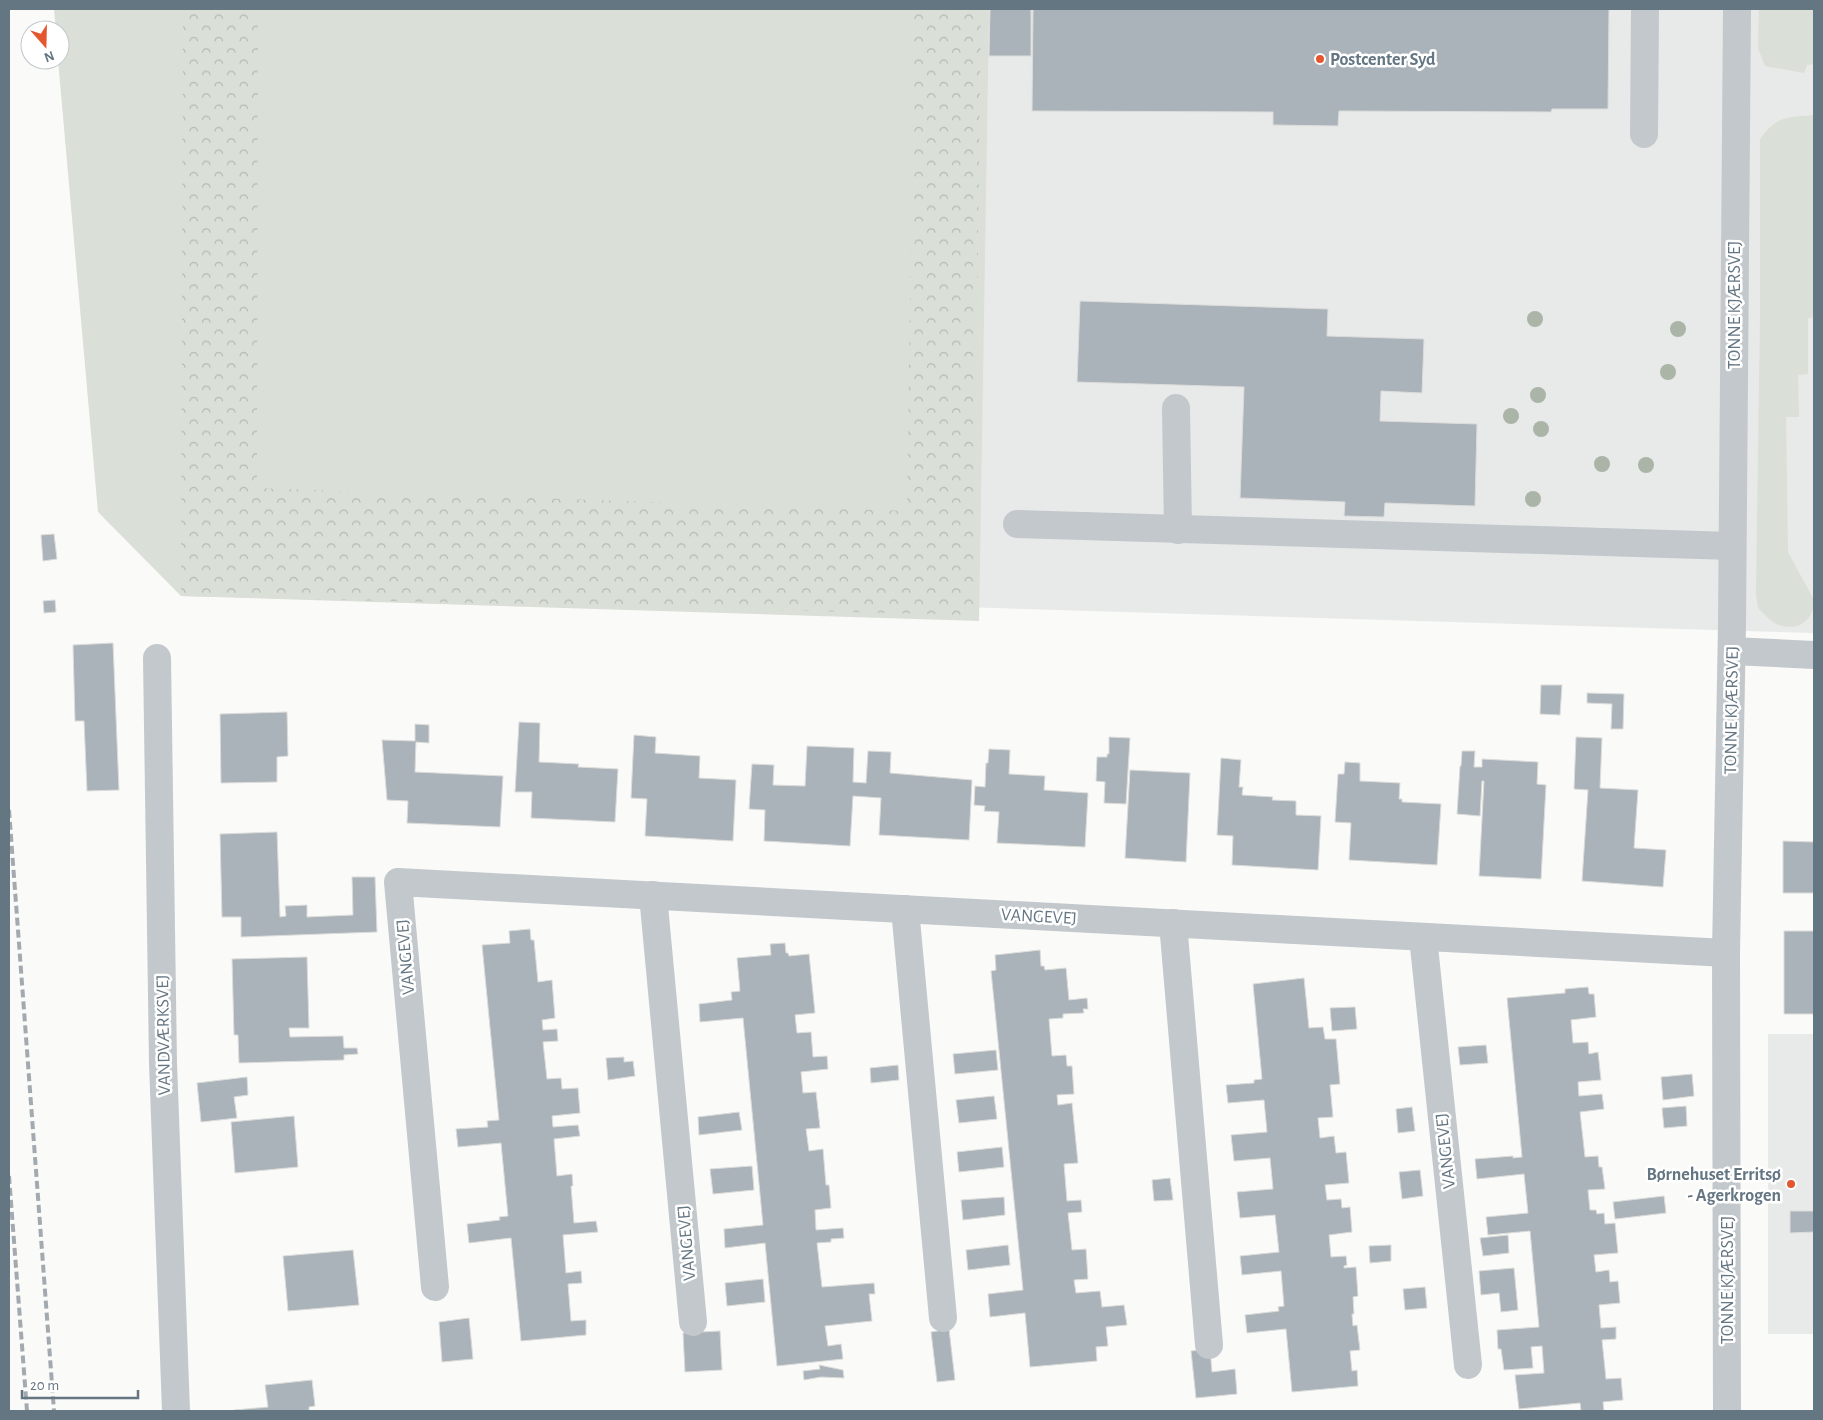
<svg xmlns="http://www.w3.org/2000/svg" width="1823" height="1420" font-family="'Alegreya Sans',sans-serif">
	<defs>
		<pattern id="forest-crowns" width="20" height="18" patternUnits="userSpaceOnUse" patternTransform="scale(1.25)"><rect width="20" height="18" fill="#dadfd7"/><path d="M2 6a3 3 0 1 1 6 0M12 15a3 3 0 1 1 6 0" fill="none" stroke="#b4b9b4"/></pattern>
	</defs>
	<rect width="100%" height="100%" fill="#fafaf8"/>
	<g fill="#e8e9e9">
		<path d="M 948,9 L 1814,9 L 1814,633 L 930,606 Z"/>
		<rect x="1768" y="1034" width="46" height="300"/>
	</g>
	<g fill="#dadfd7">
		<path d="M 54,9 L 989,9 L 979,621 L 181,596 L 98,512 L 58,60 L 60,60 L 60,30 L 56,30 Z"/>
		<path d="M 1759,9 L 1814,9 L 1814,64 L 1807,65 L 1804,73 L 1765,66 L 1758,48 Z"/>
		<path d="M 1814,115 L 1814,317 L 1808,318 L 1808,374 L 1798,375 L 1799,417 L 1786,417 L 1788,552 L 1814,600 C 1814,629 1783,635 1766,616 C 1763,613 1759,610 1758,607 C 1757,603 1757,599 1756,595 L 1760,318 L 1760,139 C 1776,116 1788,117 1814,115 Z"/>
	</g>
	<path fill="url(#forest-crowns)" d="M 183,9 L 258,9 L 257,488 L 907,511 L 914,9 L 981,9 L 973,615 L 181,596 Z"/>
	<g fill="#aab3b9" stroke="#dcdcda">
		<path d="M 990,9 L 1031,9 L 1031,56 L 989,56 Z"/>
		<path d="M 1033,9 L 1609,9 L 1608,109 L 1552,109 L 1551,112 L 1339,111 L 1338,126 L 1273,125 L 1273,112 L 1032,111 Z"/>
		<path d="M 1080,301 L 1328,309 L 1327,336 L 1424,339 L 1422,393 L 1381,391 L 1380,421 L 1477,424 L 1475,506 L 1385,503 L 1384,517 L 1344,516 L 1345,502 L 1240,498 L 1244,387 L 1077,382 Z"/>
		<path d="M 54,534 L 57,559 L 43,561 L 41,535 Z"/>
		<path d="M 55,600 L 56,612 L 44,613 L 43,601 Z"/>
		<path d="M 113,643 L 119,790 L 87,791 L 84,721 L 75,721 L 73,645 Z"/>
		<path d="M 1541,685 L 1562,685 L 1560,715 L 1540,714 Z"/>
		<path d="M 1587,693 L 1624,694 L 1623,729 L 1611,729 L 1612,704 L 1587,703 Z"/>
		<path d="M 287,712 L 288,756 L 277,757 L 277,782 L 221,783 L 220,714 Z"/>
		<path d="M 519,722 L 540,723 L 539,762 L 579,764 L 578,767 L 618,769 L 615,822 L 531,818 L 532,792 L 515,792 Z"/>
		<path d="M 415,724 L 429,725 L 429,743 L 416,742 L 415,772 L 503,776 L 500,827 L 407,823 L 408,801 L 387,800 L 382,740 L 415,741 Z"/>
		<path d="M 634,735 L 656,737 L 655,753 L 700,756 L 699,778 L 736,780 L 733,841 L 645,836 L 647,799 L 631,798 Z"/>
		<path d="M 1109,737 L 1130,738 L 1126,804 L 1104,803 L 1105,782 L 1096,781 L 1097,757 L 1107,757 L 1107,754 L 1109,754 Z"/>
		<path d="M 1576,737 L 1602,738 L 1600,788 L 1638,790 L 1634,848 L 1666,850 L 1663,887 L 1582,881 L 1588,790 L 1574,789 Z"/>
		<path d="M 807,746 L 854,748 L 853,782 L 866,783 L 868,751 L 891,752 L 890,773 L 972,780 L 969,840 L 879,835 L 881,798 L 853,796 L 850,846 L 764,841 L 765,810 L 749,809 L 752,764 L 774,765 L 773,785 L 805,786 Z"/>
		<path d="M 989,749 L 1010,750 L 1009,774 L 1045,776 L 1044,790 L 1088,793 L 1085,847 L 997,843 L 999,812 L 984,811 L 985,806 L 974,805 L 975,786 L 985,787 L 986,763 L 988,763 Z"/>
		<path d="M 1462,751 L 1475,751 L 1474,767 L 1482,767 L 1482,759 L 1538,762 L 1537,784 L 1546,785 L 1541,879 L 1479,876 L 1484,781 L 1482,781 L 1480,816 L 1457,814 L 1460,766 L 1461,766 Z"/>
		<path d="M 1221,758 L 1241,760 L 1239,787 L 1243,787 L 1242,795 L 1273,797 L 1272,800 L 1296,801 L 1296,815 L 1321,816 L 1318,870 L 1232,865 L 1233,836 L 1217,835 Z"/>
		<path d="M 1345,762 L 1360,763 L 1360,781 L 1400,783 L 1399,799 L 1402,799 L 1402,802 L 1441,804 L 1437,865 L 1349,860 L 1351,823 L 1335,822 L 1338,774 L 1344,774 Z"/>
		<path d="M 1130,770 L 1190,773 L 1186,862 L 1125,858 Z"/>
		<path d="M 277,832 L 280,917 L 286,916 L 285,906 L 307,905 L 307,917 L 353,915 L 352,877 L 375,877 L 377,932 L 241,937 L 241,917 L 222,917 L 220,834 Z"/>
		<path d="M 1783,841 L 1814,842 L 1814,893 L 1783,893 Z"/>
		<path d="M 530,929 L 531,940 L 534,940 L 538,982 L 552,980 L 555,1018 L 542,1020 L 543,1030 L 557,1029 L 558,1041 L 543,1042 L 547,1079 L 561,1078 L 562,1089 L 578,1088 L 580,1113 L 552,1116 L 553,1127 L 578,1125 L 580,1136 L 554,1139 L 557,1176 L 572,1174 L 573,1186 L 571,1186 L 574,1223 L 596,1221 L 598,1232 L 563,1235 L 566,1273 L 581,1271 L 582,1283 L 568,1284 L 571,1321 L 586,1320 L 586,1335 L 521,1341 L 511,1238 L 469,1243 L 467,1224 L 500,1220 L 499,1217 L 508,1216 L 501,1143 L 458,1147 L 456,1129 L 488,1127 L 487,1121 L 499,1120 L 482,945 L 510,943 L 509,931 Z"/>
		<rect x="1784" y="931" width="30" height="83"/>
		<path d="M 785,943 L 786,953 L 788,953 L 789,956 L 809,954 L 815,1013 L 795,1015 L 797,1033 L 811,1032 L 813,1057 L 827,1056 L 828,1069 L 801,1072 L 803,1093 L 816,1092 L 820,1128 L 806,1129 L 809,1151 L 823,1149 L 826,1185 L 829,1185 L 831,1208 L 815,1210 L 816,1230 L 843,1228 L 844,1238 L 831,1239 L 831,1242 L 817,1243 L 822,1287 L 874,1283 L 875,1294 L 869,1294 L 872,1321 L 825,1326 L 828,1346 L 841,1344 L 843,1359 L 777,1366 L 765,1243 L 725,1248 L 724,1229 L 763,1225 L 743,1018 L 700,1022 L 699,1004 L 732,1000 L 731,992 L 740,991 L 737,958 L 771,955 L 770,944 Z"/>
		<path d="M 1040,950 L 1041,966 L 1044,966 L 1045,970 L 1066,968 L 1069,1000 L 1087,998 L 1088,1009 L 1083,1009 L 1084,1013 L 1063,1014 L 1063,1018 L 1049,1019 L 1052,1056 L 1066,1055 L 1067,1066 L 1072,1066 L 1074,1094 L 1057,1095 L 1058,1105 L 1072,1103 L 1078,1163 L 1064,1164 L 1067,1201 L 1081,1200 L 1082,1212 L 1068,1213 L 1072,1250 L 1086,1249 L 1088,1279 L 1074,1280 L 1076,1293 L 1100,1291 L 1102,1307 L 1124,1305 L 1127,1325 L 1106,1327 L 1108,1346 L 1096,1347 L 1097,1361 L 1030,1367 L 1025,1313 L 990,1317 L 988,1294 L 1023,1290 L 991,971 L 996,970 L 995,955 Z"/>
		<path d="M 307,957 L 309,1028 L 289,1028 L 290,1037 L 343,1036 L 344,1048 L 357,1048 L 358,1054 L 344,1055 L 344,1060 L 239,1063 L 238,1035 L 234,1035 L 232,959 Z"/>
		<path d="M 1304,978 L 1309,1028 L 1323,1027 L 1325,1039 L 1336,1039 L 1340,1084 L 1330,1085 L 1333,1117 L 1318,1118 L 1320,1138 L 1334,1136 L 1336,1153 L 1346,1152 L 1349,1183 L 1325,1185 L 1327,1200 L 1341,1199 L 1342,1208 L 1350,1207 L 1352,1232 L 1329,1235 L 1331,1257 L 1346,1256 L 1347,1265 L 1344,1266 L 1344,1268 L 1356,1267 L 1358,1296 L 1353,1297 L 1354,1314 L 1352,1314 L 1353,1326 L 1357,1325 L 1360,1350 L 1350,1351 L 1352,1371 L 1357,1370 L 1358,1386 L 1292,1392 L 1286,1329 L 1247,1333 L 1245,1315 L 1279,1311 L 1278,1307 L 1284,1306 L 1281,1271 L 1242,1275 L 1240,1256 L 1279,1252 L 1275,1215 L 1240,1218 L 1237,1192 L 1273,1189 L 1270,1158 L 1234,1161 L 1231,1135 L 1267,1132 L 1264,1100 L 1228,1103 L 1226,1085 L 1254,1083 L 1254,1080 L 1262,1079 L 1253,984 Z"/>
		<path d="M 1588,987 L 1589,994 L 1594,994 L 1596,1017 L 1571,1020 L 1573,1043 L 1588,1042 L 1589,1054 L 1598,1052 L 1601,1080 L 1578,1082 L 1579,1096 L 1602,1094 L 1604,1109 L 1580,1112 L 1585,1157 L 1598,1156 L 1599,1167 L 1602,1167 L 1605,1189 L 1588,1190 L 1590,1210 L 1596,1210 L 1597,1214 L 1604,1213 L 1605,1224 L 1615,1223 L 1618,1253 L 1594,1255 L 1596,1272 L 1609,1270 L 1610,1282 L 1618,1281 L 1620,1303 L 1599,1305 L 1601,1328 L 1616,1327 L 1616,1339 L 1602,1340 L 1606,1379 L 1621,1378 L 1623,1400 L 1603,1402 L 1604,1411 L 1581,1411 L 1580,1403 L 1519,1409 L 1515,1375 L 1544,1373 L 1542,1346 L 1531,1347 L 1533,1368 L 1504,1370 L 1501,1349 L 1498,1349 L 1497,1330 L 1539,1327 L 1530,1231 L 1488,1235 L 1486,1217 L 1528,1213 L 1524,1174 L 1477,1179 L 1475,1159 L 1513,1156 L 1513,1158 L 1522,1157 L 1507,998 L 1565,993 L 1565,989 Z"/>
		<path d="M 1355,1007 L 1357,1029 L 1332,1031 L 1330,1008 Z"/>
		<path d="M 1486,1045 L 1488,1063 L 1460,1065 L 1458,1047 Z"/>
		<path d="M 996,1050 L 998,1070 L 955,1074 L 953,1054 Z"/>
		<path d="M 624,1057 L 624,1062 L 633,1061 L 635,1076 L 608,1080 L 606,1058 Z"/>
		<path d="M 898,1065 L 899,1080 L 871,1083 L 870,1068 Z"/>
		<path d="M 1692,1074 L 1694,1096 L 1663,1100 L 1661,1077 Z"/>
		<path d="M 247,1077 L 248,1095 L 234,1097 L 237,1118 L 201,1122 L 197,1083 Z"/>
		<path d="M 994,1096 L 997,1119 L 959,1123 L 956,1100 Z"/>
		<path d="M 1686,1106 L 1687,1126 L 1664,1128 L 1662,1108 Z"/>
		<path d="M 1412,1107 L 1415,1131 L 1398,1133 L 1396,1109 Z"/>
		<path d="M 739,1112 L 742,1130 L 699,1135 L 698,1117 Z"/>
		<path d="M 294,1116 L 298,1167 L 235,1173 L 231,1122 Z"/>
		<path d="M 1002,1147 L 1004,1167 L 959,1172 L 957,1152 Z"/>
		<path d="M 752,1166 L 754,1190 L 713,1194 L 710,1169 Z"/>
		<path d="M 1420,1170 L 1423,1196 L 1402,1199 L 1399,1172 Z"/>
		<path d="M 1170,1178 L 1173,1200 L 1154,1201 L 1152,1180 Z"/>
		<path d="M 1664,1196 L 1666,1213 L 1615,1219 L 1613,1202 Z"/>
		<path d="M 1004,1197 L 1005,1215 L 963,1220 L 961,1200 Z"/>
		<path d="M 1790,1211 L 1814,1211 L 1814,1232 L 1790,1233 Z"/>
		<path d="M 1508,1235 L 1509,1253 L 1483,1256 L 1480,1238 Z"/>
		<path d="M 1008,1245 L 1010,1265 L 968,1270 L 966,1250 Z"/>
		<path d="M 1391,1245 L 1391,1261 L 1370,1263 L 1369,1246 Z"/>
		<path d="M 353,1250 L 359,1305 L 288,1311 L 283,1256 Z"/>
		<path d="M 1514,1268 L 1518,1310 L 1501,1312 L 1499,1293 L 1481,1295 L 1479,1271 Z"/>
		<path d="M 763,1279 L 765,1302 L 727,1306 L 725,1283 Z"/>
		<path d="M 1425,1287 L 1427,1308 L 1405,1310 L 1403,1289 Z"/>
		<path d="M 469,1318 L 473,1359 L 442,1362 L 439,1322 Z"/>
		<path d="M 949,1329 L 955,1380 L 937,1382 L 931,1332 Z"/>
		<path d="M 720,1331 L 722,1370 L 685,1372 L 683,1333 Z"/>
		<path d="M 1210,1349 L 1212,1372 L 1235,1369 L 1237,1394 L 1196,1398 L 1191,1351 Z"/>
		<path d="M 819,1365 L 843,1370 L 844,1378 L 821,1377 L 804,1380 L 803,1371 L 820,1369 Z"/>
		<path d="M 312,1380 L 315,1406 L 309,1407 L 309,1411 L 234,1411 L 234,1410 L 268,1407 L 265,1385 Z"/>
	</g>
	<g fill="none" stroke-linecap="round" stroke-linejoin="round">
		<g stroke="#c3c8cc" stroke-width="28">
			<path d="M 1644,134 L 1645,9"/>
			<path d="M 1176,408 L 1178,530"/>
			<path d="M 1017,524 L 1732,546"/>
			<path d="M 1732,651 L 1814,655"/>
			<path d="M 157,658 L 163,1063 L 176,1411"/>
			<path d="M 653,895 L 693,1322"/>
			<path d="M 905,909 L 943,1318"/>
			<path d="M 1173,923 L 1209,1345"/>
			<path d="M 1423,937 L 1468,1365"/>
			<path d="M 435,1287 L 398,882 L 1726,953"/>
			<path d="M 1727,1411 L 1726,953 L 1732,625 L 1737,9"/>
		</g>
		<g stroke="#a2aab0" stroke-width="4" stroke-dasharray="8 4" stroke-linecap="butt">
			<path d="M 9,810 L 54,1411"/>
			<path d="M 9,1176 L 27,1411"/>
		</g>
	</g>
	<g fill="#aab4a7">
		<circle cx="1535" cy="319" r="8"/>
		<circle cx="1678" cy="329" r="8"/>
		<circle cx="1668" cy="372" r="8"/>
		<circle cx="1538" cy="395" r="8"/>
		<circle cx="1511" cy="416" r="8"/>
		<circle cx="1541" cy="429" r="8"/>
		<circle cx="1602" cy="464" r="8"/>
		<circle cx="1646" cy="465" r="8"/>
		<circle cx="1533" cy="499" r="8"/>
	</g>
	<g fill="#e4572e" stroke="#fff" stroke-width="2">
		<circle cx="1320" cy="59" r="5"/>
		<circle cx="1791" cy="1184" r="5"/>
	</g>
	<g text-anchor="middle" stroke-width="5" stroke-linejoin="round" paint-order="stroke">
		<g font-size="18" font-weight="bold" fill="#657683" stroke="#fff" text-anchor="start">
			<text x="1330" y="65">Postcenter Syd</text>
			<text x="1781" y="1180" text-anchor="end">Børnehuset Erritsø<tspan x="1781" dy="21">- Agerkrogen</tspan></text>
		</g>
		<g font-size="18" fill="#657683" stroke="#fff">
			<text transform="translate(1734 305) rotate(-90)" y="6">TONNE KJÆRSVEJ</text>
			<text transform="translate(1731 710) rotate(-89)" y="6">TONNE KJÆRSVEJ</text>
			<text transform="translate(1039 916) rotate(3)" y="6">VANGEVEJ</text>
			<text transform="translate(405 957) rotate(-95)" y="6">VANGEVEJ</text>
			<text transform="translate(163 1035) rotate(-91)" y="6">VANDVÆRKSVEJ</text>
			<text transform="translate(1445 1151) rotate(-96)" y="6">VANGEVEJ</text>
			<text transform="translate(686 1243) rotate(-95)" y="6">VANGEVEJ</text>
			<text transform="translate(1727 1280) rotate(-90)" y="6">TONNE KJÆRSVEJ</text>
		</g>
	</g>
	<rect width="1823" height="1420" fill="none" stroke="#657683" stroke-width="20"/>
	<g transform="translate(45 45) rotate(160)"><circle r="24" fill="#ffffff" stroke="#c1c8cd"/>
	<path d="M0-4L9 19L0 12L-9 19Z" fill="#e4572e"/>
	<text y="-8" font-size="14" font-weight="bold" text-anchor="middle" fill="#657683">N</text>
	</g>
	<path d="M22 1390v8h116v-8" fill="none" stroke="#657683" stroke-width="2.5"/>
	<text x="30" y="1390" font-size="15" fill="#657683" stroke="#ffffff" stroke-width="4" paint-order="stroke">20 m</text>
</svg>
